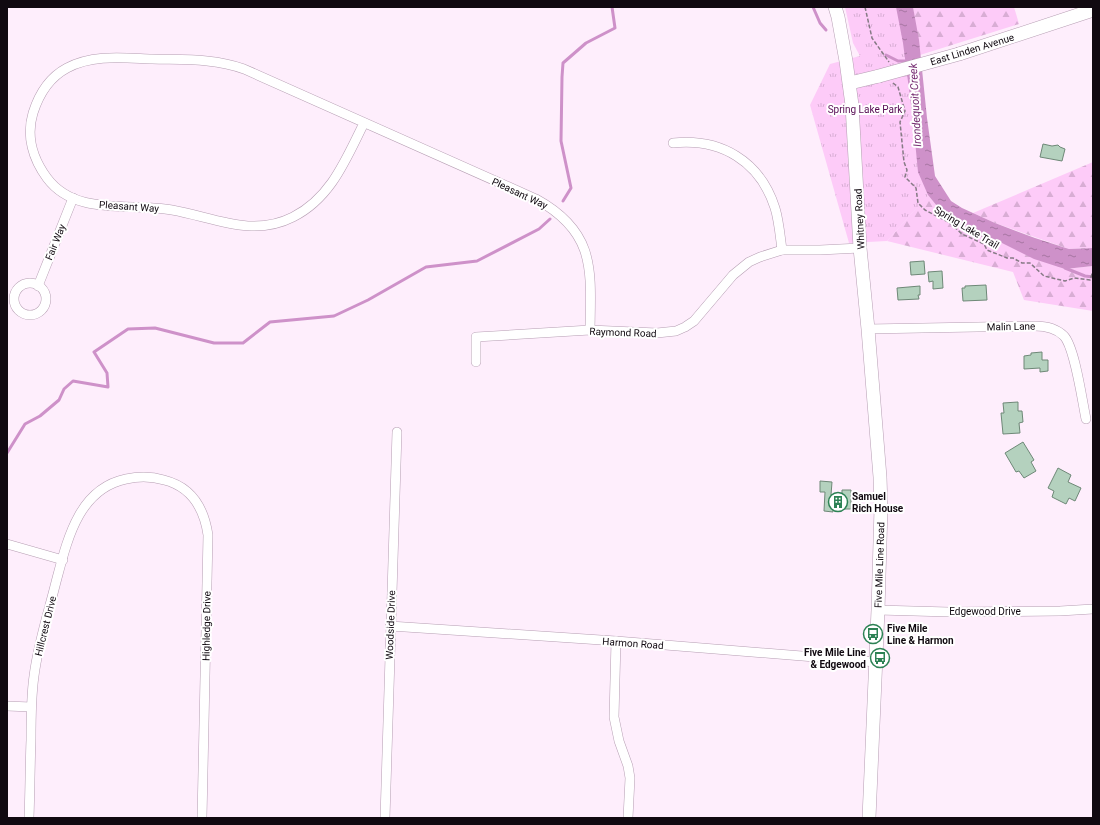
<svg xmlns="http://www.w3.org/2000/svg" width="1100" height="825" font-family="Roboto,sans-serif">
	<defs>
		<pattern id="forest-firs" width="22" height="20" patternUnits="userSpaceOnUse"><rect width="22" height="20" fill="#fdcbf8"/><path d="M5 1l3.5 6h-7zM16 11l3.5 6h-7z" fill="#d8add4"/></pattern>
		<pattern id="park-tufts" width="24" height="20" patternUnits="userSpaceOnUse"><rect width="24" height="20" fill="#fdcbf8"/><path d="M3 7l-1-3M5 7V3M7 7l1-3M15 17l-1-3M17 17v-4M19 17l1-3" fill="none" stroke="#d8add4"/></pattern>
		<pattern id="water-ripples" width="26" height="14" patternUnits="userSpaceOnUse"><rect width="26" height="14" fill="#ce91c9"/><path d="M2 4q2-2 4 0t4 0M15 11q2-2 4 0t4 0" fill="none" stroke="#a675a2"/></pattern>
	</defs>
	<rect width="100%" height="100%" fill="#feeefc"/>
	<g fill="url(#forest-firs)">
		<path d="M 913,7 L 1014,7 L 1019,24 L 920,55 Z"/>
		<path d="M 1093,162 L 1093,248 L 1069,249 L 995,223 L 973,213 Z"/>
		<path d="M 928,195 L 941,211 L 961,225 L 1065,269 L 1093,266 L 1093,311 L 1024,300 L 1013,272 L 887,241 Z"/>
	</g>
	<path fill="url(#park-tufts)" d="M 845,7 L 904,7 L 932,191 L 887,241 L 849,243 L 810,105 L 830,64 L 860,56 L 853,43 Z"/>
	<path fill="url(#water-ripples)" d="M 896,7 L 913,7 L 919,40 L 927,118 L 935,176 L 951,201 L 962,208 L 995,223 L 1035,238 L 1069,249 L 1093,248 L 1093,266 L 1065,269 L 1034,259 L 998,241 L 961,225 L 941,211 L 928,195 L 918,172 L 913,120 L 903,43 Z"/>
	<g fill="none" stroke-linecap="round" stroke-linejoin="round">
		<g stroke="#ce91c9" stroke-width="3">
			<path d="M 813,7 L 820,23 L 826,30"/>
			<path d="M 886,55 L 898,61 L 909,61"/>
			<path d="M 563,201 L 571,188 L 561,141 L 562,77 L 563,63 L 586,43 L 615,28 L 612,7"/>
			<path d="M 1065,268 L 1085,276 L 1093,277"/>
			<path d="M 7,453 L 25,424 L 40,416 L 59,400 L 64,389 L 73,381 L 108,387 L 107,373 L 94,352 L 128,329 L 155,328 L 214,343 L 243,343 L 270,322 L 334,316 L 368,300 L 426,267 L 477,261 L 539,229 L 550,219"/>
		</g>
	</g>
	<g fill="#b4d1be" stroke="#6e8877">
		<path d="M 1043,144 L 1052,146 L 1058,145 L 1060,147 L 1065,149 L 1062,161 L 1040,157 Z"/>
		<path d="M 924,261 L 925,274 L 911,275 L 910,262 Z"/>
		<path d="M 942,271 L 943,288 L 933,289 L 933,281 L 929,282 L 928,272 Z"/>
		<path d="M 986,285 L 987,300 L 963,301 L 962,288 L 965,288 L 965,286 Z"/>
		<path d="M 920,286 L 920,295 L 918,295 L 919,299 L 898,300 L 897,288 Z"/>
		<path d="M 1042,352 L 1042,360 L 1048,360 L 1048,371 L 1040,372 L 1040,368 L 1024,369 L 1024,356 L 1031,355 L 1031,353 Z"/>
		<path d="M 1018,402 L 1018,411 L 1022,411 L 1023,422 L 1019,423 L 1020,433 L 1003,434 L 1001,413 L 1004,413 L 1003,403 Z"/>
		<path d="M 1023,442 L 1034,460 L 1031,462 L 1036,471 L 1024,478 L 1019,471 L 1016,472 L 1005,453 Z"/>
		<path d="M 1058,468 L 1071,475 L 1068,482 L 1081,488 L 1075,501 L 1069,498 L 1066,504 L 1052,497 L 1054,491 L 1048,488 Z"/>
		<path d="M 820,481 L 832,482 L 831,495 L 842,495 L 842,490 L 851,490 L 851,509 L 833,509 L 833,512 L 824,511 L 825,492 L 820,492 Z"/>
	</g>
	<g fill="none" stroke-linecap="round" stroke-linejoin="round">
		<defs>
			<g id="street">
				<path d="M 364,123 C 346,159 331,198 293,217 C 252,238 213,217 172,210 C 131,202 76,217 47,178 C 33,159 26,136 33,113 C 39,94 50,77 67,68 C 93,54 124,58 152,59 C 183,60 214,58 244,69 L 536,199 C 596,232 591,270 590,330"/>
				<path d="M 673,143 C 721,138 760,161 775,208 C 779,221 780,235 782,250"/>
				<circle cx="30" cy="299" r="16"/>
				<path d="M 38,286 L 73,198"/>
				<path d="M 868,329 L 1035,326 C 1046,326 1056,328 1064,336 C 1075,348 1082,400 1086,419"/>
				<path d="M 476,362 L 476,337 L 590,330 L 657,333 L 676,331 L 685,327 L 694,321 L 733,275 L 749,262 L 760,257 L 782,250 L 820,250 L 860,248"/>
				<path d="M 7,544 L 63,560"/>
				<path d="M 878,610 L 949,612 L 1060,611 L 1093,609"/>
				<path d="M 390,626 L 616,641 L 876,662"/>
				<path d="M 616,641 L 614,717 L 619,741 L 628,766 L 630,778 L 628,818"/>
				<path d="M 7,706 L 31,707"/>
				<path d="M 29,818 C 30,792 30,766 31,740 C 31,718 31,697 34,676 C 38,644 48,614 56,582 C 67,541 78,489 126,479 C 139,476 151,476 164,480 C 192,487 204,508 208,535 L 202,818"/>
				<path d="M 385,818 L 397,432"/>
			</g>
			<g id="secondary">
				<path d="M 835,7 L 838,17 L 846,61 L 852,105 L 860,248 L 868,329 L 880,477 L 881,508 L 878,610 L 869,818"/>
				<path d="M 959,54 L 1093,10"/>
				<path d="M 850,83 L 879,76"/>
			</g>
		</defs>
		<use href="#street" stroke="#b69eb3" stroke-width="10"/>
		<use href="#secondary" stroke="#b69eb3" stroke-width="14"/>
		<g stroke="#867a85" stroke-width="1.5" stroke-dasharray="4 2" stroke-linecap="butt">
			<path d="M 865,7 L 872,38 L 889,62"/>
			<path d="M 893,83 L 898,87 L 905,111 L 900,122 L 904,162 L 907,170 L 905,177 L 916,188 L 918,203 L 925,210 L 950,223 L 962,234 L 984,244 L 987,250 L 1007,258 L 1013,258 L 1022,263 L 1030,263 L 1044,276 L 1065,281 L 1074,278 L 1090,280 L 1092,274 L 1093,274"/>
		</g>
		<use href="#street" stroke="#fff" stroke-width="9"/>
		<use href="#secondary" stroke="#fff" stroke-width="13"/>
		<defs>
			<path id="secondary-bridge" d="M 879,76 L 959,54"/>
		</defs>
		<use href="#secondary-bridge" stroke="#b69eb3" stroke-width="14" stroke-linecap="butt"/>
		<use href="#secondary-bridge" stroke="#fff" stroke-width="13"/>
	</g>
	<defs>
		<symbol id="building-ring" viewBox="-11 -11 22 22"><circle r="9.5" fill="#fff" stroke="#2d8255" stroke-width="1.5"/><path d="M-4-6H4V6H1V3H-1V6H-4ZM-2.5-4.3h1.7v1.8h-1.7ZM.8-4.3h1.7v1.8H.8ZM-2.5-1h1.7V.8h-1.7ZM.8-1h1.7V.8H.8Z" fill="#2d8255"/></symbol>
		<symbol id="bus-ring" viewBox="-11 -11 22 22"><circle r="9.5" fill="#fff" stroke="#2d8255" stroke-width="1.5"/><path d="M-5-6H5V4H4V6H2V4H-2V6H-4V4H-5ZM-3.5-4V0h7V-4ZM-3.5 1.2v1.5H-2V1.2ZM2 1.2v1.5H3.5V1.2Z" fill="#2d8255"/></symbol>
	</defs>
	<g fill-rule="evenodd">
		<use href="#building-ring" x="827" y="491" width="22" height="22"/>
		<use href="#bus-ring" x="862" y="623" width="22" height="22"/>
		<use href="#bus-ring" x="869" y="647" width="22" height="22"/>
	</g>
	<g text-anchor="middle" stroke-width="4" stroke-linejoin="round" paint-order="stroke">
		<g font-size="10" fill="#100910" stroke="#fff">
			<text transform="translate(972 49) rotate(-17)" y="4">East Linden Avenue</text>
			<text transform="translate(520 193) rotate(25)" y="4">Pleasant Way</text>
			<text transform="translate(129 206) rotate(4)" y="4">Pleasant Way</text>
			<text transform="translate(859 219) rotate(-93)" y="4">Whitney Road</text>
			<text transform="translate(967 227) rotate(31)" y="4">Spring Lake Trail</text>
			<text transform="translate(55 242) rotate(-68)" y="4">Fair Way</text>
			<text transform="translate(1011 326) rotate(-1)" y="4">Malin Lane</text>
			<text transform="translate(623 332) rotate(2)" y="4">Raymond Road</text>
			<text transform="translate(879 565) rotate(-88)" y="4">Five Mile Line Road</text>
			<text x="985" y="615">Edgewood Drive</text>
			<text transform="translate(390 625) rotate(-88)" y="4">Woodside Drive</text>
			<text transform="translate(45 626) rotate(-76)" y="4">Hillcrest Drive</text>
			<text transform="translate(206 626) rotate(-89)" y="4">Highledge Drive</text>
			<text transform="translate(633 643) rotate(4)" y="4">Harmon Road</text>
		</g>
		<g font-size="10" fill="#560b53" stroke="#fff">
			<text x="865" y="113">Spring Lake Park</text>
		</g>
		<g font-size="10" font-weight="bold" fill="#100910" stroke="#fff" text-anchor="start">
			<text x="852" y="500">Samuel<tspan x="852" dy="12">Rich House</tspan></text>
			<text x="887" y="632">Five Mile<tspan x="887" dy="12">Line &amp; Harmon</tspan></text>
			<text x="866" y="656" text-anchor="end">Five Mile Line<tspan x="866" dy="12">&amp; Edgewood</tspan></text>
		</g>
		<g font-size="11" font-style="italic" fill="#752c71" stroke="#fff">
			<text transform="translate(915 105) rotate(-93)" y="4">Irondequoit Creek</text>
		</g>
	</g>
	<rect width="1100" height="825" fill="none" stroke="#100910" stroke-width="16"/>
</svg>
